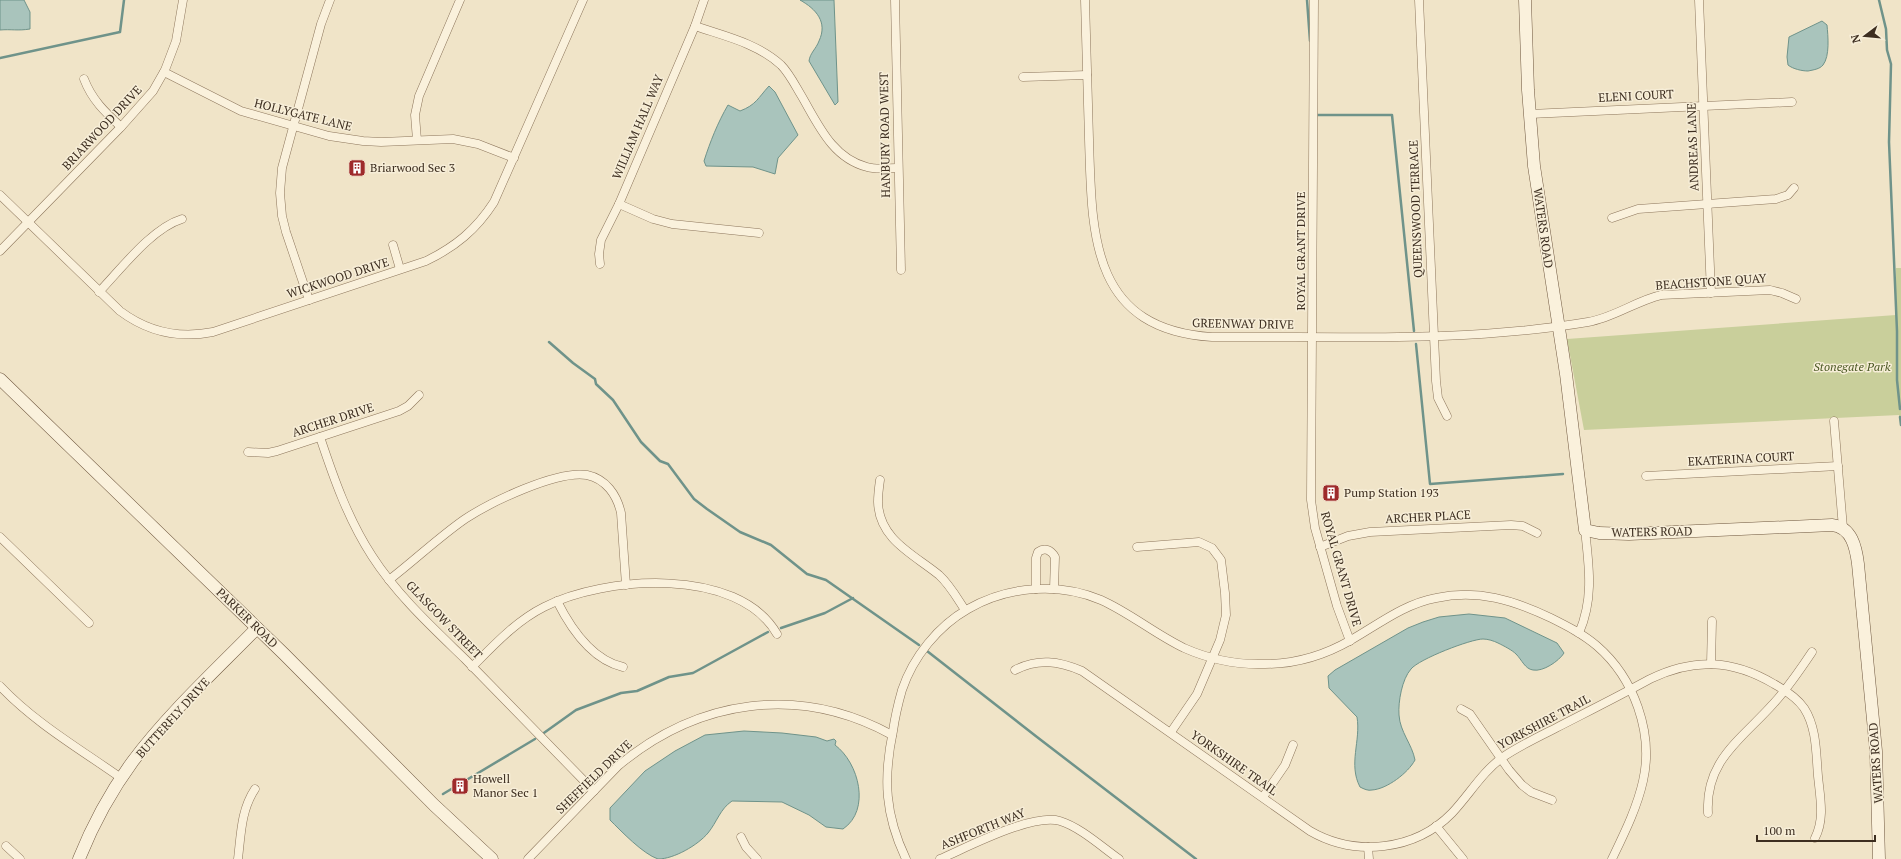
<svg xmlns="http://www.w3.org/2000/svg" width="1901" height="859" font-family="'PT Serif',serif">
	<rect width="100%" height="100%" fill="#f0e4c8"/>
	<path fill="#c9cf9b" d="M 1896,268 L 1901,268 L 1901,426 L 1899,415 L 1584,430 L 1567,339 L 1896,315 Z"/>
	<g fill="#a9c4bc" stroke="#6f938a">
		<path d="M 0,0 L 24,0 L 30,12 L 30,29 C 18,31 11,29 0,30 Z"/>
		<path d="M 800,0 L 834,0 L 838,102 L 835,105 L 809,61 C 810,53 816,49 819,41 C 828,22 816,9 800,0 Z"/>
		<path d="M 1822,21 L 1827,25 C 1828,36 1830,56 1823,65 C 1820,69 1813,70 1808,71 C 1802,71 1793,69 1788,65 L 1787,57 L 1789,37 Z"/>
		<path d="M 769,86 L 775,92 L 798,135 L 778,158 L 775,174 L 753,167 L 706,166 L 704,161 C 710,142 718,122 728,105 L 740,111 C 756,105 758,98 769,86 Z"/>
		<path d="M 1469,614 L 1505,618 L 1557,643 L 1564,653 C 1559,661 1543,672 1533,670 C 1525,669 1522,660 1516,654 C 1512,650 1504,646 1498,643 C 1494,641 1488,639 1483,639 C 1471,639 1419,659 1411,669 C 1402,679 1398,702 1399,715 C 1400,732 1412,744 1415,760 C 1408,773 1387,789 1372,790 C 1368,791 1364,789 1360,787 C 1348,764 1361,741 1357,717 L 1329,688 L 1328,676 L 1335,670 L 1408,628 L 1423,622 L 1439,617 Z"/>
		<path d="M 744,731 L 782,733 L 816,737 L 827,741 L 834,739 L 836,741 L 835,745 C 859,763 871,810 843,829 L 826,827 L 809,815 L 782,802 L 732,801 C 720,809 717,822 708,833 C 698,845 674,859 658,859 C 643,854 621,831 610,820 L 610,808 L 645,771 L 675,751 L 705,735 Z"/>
	</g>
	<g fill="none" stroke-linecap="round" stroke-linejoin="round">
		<g stroke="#6f938a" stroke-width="2.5">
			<path d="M 1307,0 L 1310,41"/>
			<path d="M 1879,0 L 1886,29 L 1887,50 L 1891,64 L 1889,142 L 1897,331 L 1897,380 L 1900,409"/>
			<path d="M 0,58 L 120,32 L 124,0"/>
			<path d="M 1315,115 L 1392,115 L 1414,331"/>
			<path d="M 549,342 L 573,363 L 595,379 L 596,384 L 613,400 L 641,442 L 660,461 L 668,464 L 694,499 L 707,509 L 740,532 L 771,545 L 807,574 L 826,580 L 919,645"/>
			<path d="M 1416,344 L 1430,484 L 1563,474"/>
			<path d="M 1900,417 L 1901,425"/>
			<path d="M 781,628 L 825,613 L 853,598"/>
			<path d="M 927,651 L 1037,737 L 1196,859"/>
			<path d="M 541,735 L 576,710 L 621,693 L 637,691 L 669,677 L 693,673 L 768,632"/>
			<path d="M 443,794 L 535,739"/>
		</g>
		<defs>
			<g id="street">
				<path d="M 895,0 L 901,270"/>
				<path d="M 1085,0 C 1086,46 1088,93 1089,139 C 1092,234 1090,329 1212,337 C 1337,336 1463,343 1588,322 C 1613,318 1636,301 1661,295 L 1770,290 L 1782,293 L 1796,299"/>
				<path d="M 1314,0 L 1311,500 L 1315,528 L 1337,606 L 1350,641"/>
				<path d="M 1419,0 L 1436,381 L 1438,398 L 1447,416"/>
				<path d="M 1699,0 L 1711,293"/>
				<path d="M 695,26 C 724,36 757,43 781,65 C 789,73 795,85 801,95 C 818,124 832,158 867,167 C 876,170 888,168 898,168"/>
				<path d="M 164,72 L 241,111 L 329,136 L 363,141 L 381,142 L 453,139 L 478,144 L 514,158"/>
				<path d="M 1023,77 L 1087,75"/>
				<path d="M 84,79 C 92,100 105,112 121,127"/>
				<path d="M 1530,114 L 1792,102"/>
				<path d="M 417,140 L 415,115 L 419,96 L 460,0"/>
				<path d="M 0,195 L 120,311 C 148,332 178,339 213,332 L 426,261 C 455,247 476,230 494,202 L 583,0"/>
				<path d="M 619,204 L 653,219 L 672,224 L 759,233"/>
				<path d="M 1612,218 L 1638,209 L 1776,199 L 1788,195 L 1794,188"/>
				<path d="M 393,245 L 400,269"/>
				<path d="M 0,251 L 121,127 L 153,91 L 165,70 L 176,41 L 183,0"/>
				<path d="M 600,264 L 599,254 L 601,240 L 619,204 L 695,26 L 704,0"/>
				<path d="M 99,292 C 121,269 152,228 182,219"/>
				<path d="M 309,300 L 286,232 L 282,216 L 280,193 L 282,168 L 321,24 L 330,0"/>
				<path d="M 1834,421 L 1843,528"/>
				<path d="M 320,437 C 334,479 348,519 372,556 C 397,595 432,627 465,659 C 508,703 551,747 594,791"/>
				<path d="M 248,452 L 268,453 L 277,451 L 399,411 L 408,406 L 419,395"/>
				<path d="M 1646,476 L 1838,466"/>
				<path d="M 880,480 C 879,487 878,495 878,502 C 879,540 915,555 939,575 C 950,585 957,598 965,610"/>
				<path d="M 0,537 L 89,623"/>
				<path d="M 1137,547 L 1199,542 L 1212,548 L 1221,560 L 1225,593 L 1226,615 L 1220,640 L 1197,694 L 1171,732"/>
				<path d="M 1320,547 L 1348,536 L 1370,532 L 1511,525 L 1523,526 L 1537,533"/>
				<path d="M 389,580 C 415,560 439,537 465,519 C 491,502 557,470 587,475 C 606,479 617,495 621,513 L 626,585"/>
				<path d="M 1036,589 L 1036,558 L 1038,552 C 1045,547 1051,550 1055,557 L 1054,589"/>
				<path d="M 557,601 C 570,627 592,660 623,667"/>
				<path d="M 1579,633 C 1594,599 1589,566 1585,530"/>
				<path d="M 1711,664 L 1712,621"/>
				<path d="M 472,667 C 494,645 516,621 544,607 C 604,576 738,566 777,634"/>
				<path d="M 1015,670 C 1038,658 1059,661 1082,671 L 1310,831 C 1355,857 1415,851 1452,813 C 1469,795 1483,771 1503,757 C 1519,746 1538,737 1556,728 C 1587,712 1619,696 1650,679 C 1693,658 1732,659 1774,684 C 1785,690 1797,698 1804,708 C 1817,728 1816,754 1818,776 C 1820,797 1825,819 1815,838"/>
				<path d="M 0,686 C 35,723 80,749 121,778"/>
				<path d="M 1461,709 L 1470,714 L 1509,770 L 1522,785 L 1531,792 L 1552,800"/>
				<path d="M 1263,797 L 1285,765 L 1293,745"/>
				<path d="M 1708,813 C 1705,760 1742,739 1773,704 C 1788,688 1800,670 1812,652"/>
				<path d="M 1436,826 L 1463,859"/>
				<path d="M 741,837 L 746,847 L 757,859"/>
				<path d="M 6,846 L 20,859"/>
				<path d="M 1368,847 L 1369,859"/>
				<path d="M 238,859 C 241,834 241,810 255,789"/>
				<path d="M 528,859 L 618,766 C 698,699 799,684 892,735"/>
				<path d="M 906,859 C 885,815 883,779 893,731 C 895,717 898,704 902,690 C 913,657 938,626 968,609 C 1008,586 1059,582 1101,600 C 1130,613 1155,634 1184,648 C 1209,659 1238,665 1265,664 C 1295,664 1325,655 1351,640 C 1379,624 1404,604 1436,598 C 1478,589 1513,600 1551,618 C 1567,626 1583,634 1597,646 C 1634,678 1654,733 1643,781 C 1637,808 1624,834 1612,859"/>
				<path d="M 940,859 C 968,847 1032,813 1060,821 C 1080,827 1102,847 1119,859"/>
			</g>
			<g id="secondary">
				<path d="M 1525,0 L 1528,90 L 1534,166 L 1566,374 L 1585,530 L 1599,533 L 1629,534 L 1832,525 C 1852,527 1856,548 1858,564 L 1876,751 L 1879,859"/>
				<path d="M 0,379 L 284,654 L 434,805 L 492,859"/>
				<path d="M 79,859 C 93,824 111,791 133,761 C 169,713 215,671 257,628"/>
			</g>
		</defs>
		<use href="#street" stroke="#8d765c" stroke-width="9"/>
		<use href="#secondary" stroke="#6f573f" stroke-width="13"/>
		<use href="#street" stroke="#faf1dc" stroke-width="8"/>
		<use href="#secondary" stroke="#faf1dc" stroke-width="12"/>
	</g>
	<defs>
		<symbol id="building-square" viewBox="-11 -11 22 22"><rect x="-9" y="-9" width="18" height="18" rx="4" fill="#9e2a2b" stroke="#f7eed8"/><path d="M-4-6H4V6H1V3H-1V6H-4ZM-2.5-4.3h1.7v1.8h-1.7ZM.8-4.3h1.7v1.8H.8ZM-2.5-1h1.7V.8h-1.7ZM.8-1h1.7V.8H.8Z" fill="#fff"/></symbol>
	</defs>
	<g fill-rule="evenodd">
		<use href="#building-square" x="347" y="158" width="20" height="20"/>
		<use href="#building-square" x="1321" y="483" width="20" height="20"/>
		<use href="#building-square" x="450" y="776" width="20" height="20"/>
	</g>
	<g text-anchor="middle" stroke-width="3" stroke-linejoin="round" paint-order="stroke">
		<g font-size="12" fill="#3d2e20" stroke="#f7eed8">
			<text transform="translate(1636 96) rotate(-3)" y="4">ELENI COURT</text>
			<text transform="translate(303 115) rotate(14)" y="4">HOLLYGATE LANE</text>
			<text transform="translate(638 127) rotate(-67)" y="4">WILLIAM HALL WAY</text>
			<text transform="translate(102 128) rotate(-47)" y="4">BRIARWOOD DRIVE</text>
			<text transform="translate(885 135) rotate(-91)" y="4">HANBURY ROAD WEST</text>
			<text transform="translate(1693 147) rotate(-92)" y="4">ANDREAS LANE</text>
			<text transform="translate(1416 209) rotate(-92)" y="4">QUEENSWOOD TERRACE</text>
			<text transform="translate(1543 228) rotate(82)" y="4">WATERS ROAD</text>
			<text transform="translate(1301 251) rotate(-90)" y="4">ROYAL GRANT DRIVE</text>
			<text transform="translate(338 278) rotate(-18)" y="4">WICKWOOD DRIVE</text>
			<text transform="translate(1711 282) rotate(-4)" y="4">BEACHSTONE QUAY</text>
			<text transform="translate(1243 324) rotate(1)" y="4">GREENWAY DRIVE</text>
			<text transform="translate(333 420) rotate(-18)" y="4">ARCHER DRIVE</text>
			<text transform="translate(1741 459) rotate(-3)" y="4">EKATERINA COURT</text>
			<text transform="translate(1428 517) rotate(-3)" y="4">ARCHER PLACE</text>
			<text transform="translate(1652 532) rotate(-1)" y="4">WATERS ROAD</text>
			<text transform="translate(1341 569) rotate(74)" y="4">ROYAL GRANT DRIVE</text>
			<text transform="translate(247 618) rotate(44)" y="4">PARKER ROAD</text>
			<text transform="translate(444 620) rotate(46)" y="4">GLASGOW STREET</text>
			<text transform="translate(173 718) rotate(-48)" y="4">BUTTERFLY DRIVE</text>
			<text transform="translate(1544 722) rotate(-28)" y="4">YORKSHIRE TRAIL</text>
			<text transform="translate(1234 763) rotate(35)" y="4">YORKSHIRE TRAIL</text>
			<text transform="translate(1876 763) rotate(-94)" y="4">WATERS ROAD</text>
			<text transform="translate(594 777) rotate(-44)" y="4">SHEFFIELD DRIVE</text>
			<text transform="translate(983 829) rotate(-22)" y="4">ASHFORTH WAY</text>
		</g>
		<g font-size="12" fill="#3d2e20" stroke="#f7eed8" text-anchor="start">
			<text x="370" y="172">Briarwood Sec 3</text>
			<text x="1344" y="497">Pump Station 193</text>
			<text x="473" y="783">Howell<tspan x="473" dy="14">Manor Sec 1</tspan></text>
		</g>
		<g font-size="12" font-style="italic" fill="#4d5a26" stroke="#f7eed8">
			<text x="1852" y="371">Stonegate Park</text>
		</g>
	</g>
	<g transform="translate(1865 36) rotate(254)" stroke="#f7eed8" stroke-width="3" paint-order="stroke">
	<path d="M0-3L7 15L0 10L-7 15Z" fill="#3d2e20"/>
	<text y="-6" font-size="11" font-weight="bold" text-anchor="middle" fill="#3d2e20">N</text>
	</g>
	<path d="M1757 835v6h118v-6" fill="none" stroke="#3d2e20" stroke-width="2"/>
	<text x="1763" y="835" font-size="12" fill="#3d2e20" stroke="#f7eed8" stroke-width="3" paint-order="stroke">100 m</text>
</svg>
